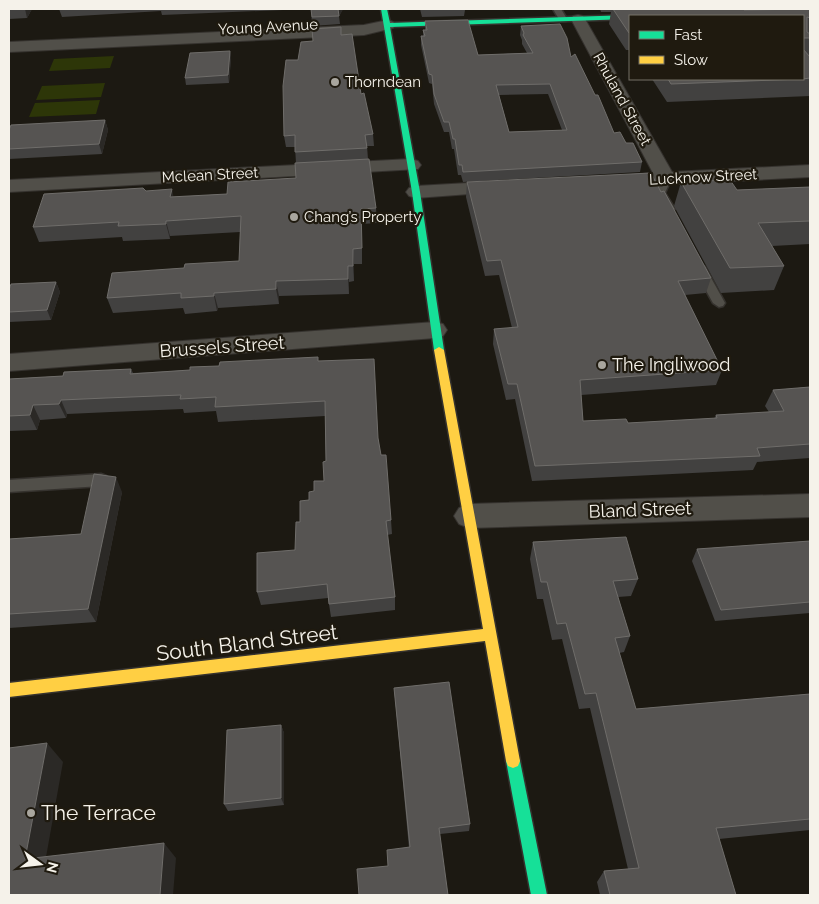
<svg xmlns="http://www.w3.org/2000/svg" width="819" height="904" font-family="Raleway,sans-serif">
	<rect width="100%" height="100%" fill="#1c1912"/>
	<g fill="#2d3608">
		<path d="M 114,56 L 110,68 L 49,71 L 54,59 Z"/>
		<path d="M 105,83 L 101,97 L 36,100 L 42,86 Z"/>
		<path d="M 100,100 L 96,114 L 29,117 L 35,103 Z"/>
	</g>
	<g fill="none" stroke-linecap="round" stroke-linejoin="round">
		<defs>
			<g id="lane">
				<path d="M 553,9 L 561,9 L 567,19 L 566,21 L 560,21 Z"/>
				<path d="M 666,176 L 671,179 L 665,193 L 675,209 L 669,212 L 665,211 L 655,193 L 661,179 Z"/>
				<path d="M 699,263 L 705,267 L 725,303 L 723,306 L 719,307 L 713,303 L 693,267 Z"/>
				<path d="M 101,474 L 106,476 L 109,480 L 106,484 L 101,486 L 9,492 L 9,480 Z"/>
			</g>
			<g id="street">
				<path d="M 766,9 L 781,9 L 787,16 L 772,16 Z"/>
				<path d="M 578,15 L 583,16 L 585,19 L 672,172 L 810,165 L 810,177 L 617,187 L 610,185 L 607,181 L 610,177 L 653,173 L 571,19 L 573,16 Z"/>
				<path d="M 388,20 L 393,22 L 396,25 L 393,28 L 364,35 L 9,52 L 9,42 L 364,25 Z"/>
				<path d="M 411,159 L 418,161 L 421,165 L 418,169 L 9,192 L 9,180 Z"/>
				<path d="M 504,181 L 511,183 L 514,187 L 511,191 L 416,198 L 409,196 L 406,192 L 409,188 L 416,186 Z"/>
				<path d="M 435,322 L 443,324 L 447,330 L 443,336 L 435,338 L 9,371 L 9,354 Z"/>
				<path d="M 810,494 L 810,517 L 469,528 L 459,524 L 454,516 L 459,508 L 469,504 Z"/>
			</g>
			<g id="fast">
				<path d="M 381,9 L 387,9 L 390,23 L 630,15 L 633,16 L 630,16 L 630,19 L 390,27 L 420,192 L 444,350 L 439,353 L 434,350 L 412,192 Z"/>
				<path d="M 513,754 L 518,756 L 520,761 L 547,895 L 531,895 L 506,761 L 508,756 Z"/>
			</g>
			<path id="slow" d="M 439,347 L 444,350 L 520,761 L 518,766 L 513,768 L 508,766 L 506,761 L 485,641 L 9,697 L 9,683 L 483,629 L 434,350 Z"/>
		</defs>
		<use href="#lane" stroke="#35322e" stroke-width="3"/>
		<use href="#street" stroke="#35322e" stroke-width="2"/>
		<use href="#fast" stroke="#35322e" stroke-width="3"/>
		<use href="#slow" stroke="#35322e" stroke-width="3"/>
		<use href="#lane" fill="#514f49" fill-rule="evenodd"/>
		<use href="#street" fill="#514f49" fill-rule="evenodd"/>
		<use href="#fast" fill="#16e098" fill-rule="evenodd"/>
		<use href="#slow" fill="#ffcf43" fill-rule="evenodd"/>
	</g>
	<g fill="#424140" fill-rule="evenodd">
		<path d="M 9,9 L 32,9 L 27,18 L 9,19 Z"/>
		<path d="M 59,9 L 307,9 L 162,15 L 161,11 L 62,17 Z"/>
		<path d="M 311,9 L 343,9 L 339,16 L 340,24 L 312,26 Z"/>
		<path d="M 420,9 L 478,9 L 465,10 L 464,16 L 422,17 Z"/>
		<path d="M 600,9 L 743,9 L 744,10 L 810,9 L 810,55 L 809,55 L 810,57 L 810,96 L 667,102 L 652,79 L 803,79 L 803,16 L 630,16 L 630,50 L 626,50 L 609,24 L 611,12 L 601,12 Z"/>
		<path d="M 425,21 L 478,55 L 527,53 L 522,44 L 522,40 L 520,35 L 521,26 L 571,57 L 614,133 L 626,143 L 642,162 L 640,172 L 463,182 L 461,175 L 458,175 L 454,149 L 452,149 L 449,132 L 444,132 L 434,104 L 432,84 L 429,83 L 421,45 L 421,36 L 423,36 L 423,30 L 425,30 ZM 548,94 L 562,130 L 509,132 L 499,95 Z"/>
		<path d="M 341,35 L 373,134 L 374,146 L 367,146 L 368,159 L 376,208 L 377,223 L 362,224 L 362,264 L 354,264 L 354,281 L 349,282 L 349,294 L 279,296 L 279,304 L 218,308 L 217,311 L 185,314 L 183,308 L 113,313 L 107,298 L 184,268 L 239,261 L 240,232 L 170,236 L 170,239 L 123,241 L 122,237 L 39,242 L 33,227 L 146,191 L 173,197 L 227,194 L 296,178 L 296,163 L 295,147 L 286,147 L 284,136 L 298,60 L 313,41 Z"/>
		<path d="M 230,51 L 231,58 L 229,83 L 186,85 L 185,78 Z"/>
		<path d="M 105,120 L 108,130 L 102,154 L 9,159 L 9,130 Z"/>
		<path d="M 467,182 L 661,192 L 711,278 L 706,293 L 685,295 L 722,370 L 716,385 L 581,395 L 583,421 L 628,423 L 714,419 L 716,415 L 769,412 L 765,406 L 773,390 L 810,387 L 810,458 L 757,462 L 753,470 L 532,481 L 515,399 L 506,400 L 493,344 L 494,329 L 512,328 L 499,275 L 485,276 L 466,197 Z"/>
		<path d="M 681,182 L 737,190 L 810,187 L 810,244 L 772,246 L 784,266 L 774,290 L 721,293 L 674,206 Z"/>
		<path d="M 56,282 L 60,292 L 51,320 L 9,322 L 9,290 Z"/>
		<path d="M 318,357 L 318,361 L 378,438 L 391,520 L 392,534 L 387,535 L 395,597 L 395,610 L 331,617 L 328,598 L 261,605 L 257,592 L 295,550 L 300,522 L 309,500 L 314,491 L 324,481 L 326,461 L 325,416 L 218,422 L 216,411 L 184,413 L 183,409 L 111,412 L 67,414 L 66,418 L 40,420 L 37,430 L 9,431 L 9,379 L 63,376 L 131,369 L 133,373 L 190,370 L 219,366 Z"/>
		<path d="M 122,492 L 96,622 L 9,628 L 9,539 L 81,534 Z"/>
		<path d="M 810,541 L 810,613 L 715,621 L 692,561 L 697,549 Z"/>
		<path d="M 533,542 L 638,579 L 631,596 L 618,597 L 630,636 L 624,652 L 619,653 L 636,709 L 810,694 L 810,830 L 719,839 L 736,895 L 600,895 L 597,882 L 604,871 L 628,869 L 590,708 L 579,709 L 562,639 L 552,640 L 543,599 L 537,599 L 530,559 Z"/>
		<path d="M 394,688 L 470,824 L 469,831 L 440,834 L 409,848 Z"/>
		<path d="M 281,725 L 284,733 L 284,805 L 228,811 L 224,804 Z"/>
	</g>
	<g fill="#2b2926">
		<path d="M 25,9 L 32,9 L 27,18 Z"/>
		<path d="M 338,9 L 343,9 L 339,17 Z"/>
		<path d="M 230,51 L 231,58 L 229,83 L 228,75 Z"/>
		<path d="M 105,120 L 108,130 L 102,154 L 99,144 Z"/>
		<path d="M 172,189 L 175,204 L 170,197 Z"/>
		<path d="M 361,209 L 362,224 L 362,264 L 362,248 Z"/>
		<path d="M 166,221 L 170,236 L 170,239 L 166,224 Z"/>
		<path d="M 353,249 L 354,264 L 354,281 L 353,266 Z"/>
		<path d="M 348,266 L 349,282 L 349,294 L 348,279 Z"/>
		<path d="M 276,281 L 279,296 L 279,304 L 276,289 Z"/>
		<path d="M 56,282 L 60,292 L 51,320 L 47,310 Z"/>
		<path d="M 214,293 L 218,308 L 217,311 L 214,296 Z"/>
		<path d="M 61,400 L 67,414 L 66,418 L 59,404 Z"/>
		<path d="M 33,405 L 40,420 L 37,430 L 30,415 Z"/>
		<path d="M 116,477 L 122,492 L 96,622 L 88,609 Z"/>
		<path d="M 281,725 L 284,733 L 284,805 L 281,798 Z"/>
		<path d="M 47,743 L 63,762 L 43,874 L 25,859 Z"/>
		<path d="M 164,843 L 176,858 L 173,895 L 160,895 Z"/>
	</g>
	<g fill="#565452" stroke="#6f6d6a" fill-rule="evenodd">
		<path d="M 311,9 L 338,9 L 339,16 L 312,17 Z"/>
		<path d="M 613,9 L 743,9 L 744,10 L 810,9 L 810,18 L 807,17 L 807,32 L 810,34 L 810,38 L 803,38 L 803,16 L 630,16 L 630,33 L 629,33 Z"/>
		<path d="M 468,20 L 478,55 L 533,53 L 523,35 L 524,33 L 521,26 L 560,24 L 567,38 L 571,57 L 575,54 L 595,95 L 598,95 L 614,133 L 620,132 L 626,143 L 633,143 L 642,162 L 463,172 L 462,165 L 459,165 L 455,139 L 453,139 L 449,122 L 444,122 L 434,94 L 432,75 L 429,74 L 421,36 L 425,36 L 423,30 L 427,30 L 425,21 ZM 550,84 L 567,130 L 509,132 L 496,85 Z"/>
		<path d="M 341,27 L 341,35 L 352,34 L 361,94 L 364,93 L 373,134 L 365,135 L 367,148 L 295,152 L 295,135 L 284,136 L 283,86 L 286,60 L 298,60 L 301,42 L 313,41 L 312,29 Z"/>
		<path d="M 803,49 L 810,57 L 810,78 L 803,79 Z"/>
		<path d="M 230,51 L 228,75 L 185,78 L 190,53 Z"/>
		<path d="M 668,79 L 801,79 L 671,84 Z"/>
		<path d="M 105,120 L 99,144 L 9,149 L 9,130 L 11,125 Z"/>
		<path d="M 369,159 L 376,208 L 361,209 L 362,248 L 353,249 L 353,266 L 348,266 L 348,279 L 276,281 L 276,289 L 214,293 L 214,296 L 181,298 L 181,293 L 107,298 L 112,273 L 184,268 L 185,264 L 239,261 L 241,216 L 166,221 L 166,224 L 118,226 L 119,222 L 33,227 L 44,194 L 143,188 L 146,191 L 172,189 L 170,197 L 227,194 L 228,182 L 296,178 L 295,163 Z"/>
		<path d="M 651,173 L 661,192 L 664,191 L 711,278 L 678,281 L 722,370 L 580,380 L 583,421 L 626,419 L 628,423 L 717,418 L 716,415 L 784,411 L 773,390 L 810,387 L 810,444 L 757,448 L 760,456 L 535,466 L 517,384 L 508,384 L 494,329 L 518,327 L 501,260 L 487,261 L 467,182 Z"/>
		<path d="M 730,180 L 737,190 L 810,187 L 810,221 L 758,223 L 784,266 L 730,268 L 681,182 Z"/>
		<path d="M 56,282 L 47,310 L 9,312 L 9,290 L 11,284 Z"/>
		<path d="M 318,357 L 318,361 L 374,359 L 378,438 L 381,455 L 386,455 L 391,520 L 386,521 L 395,597 L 329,604 L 327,584 L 257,592 L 257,553 L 295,550 L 296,522 L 300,522 L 300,501 L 309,500 L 309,492 L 314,491 L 314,481 L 324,481 L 323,462 L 326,461 L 325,401 L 215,407 L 216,397 L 180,399 L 181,395 L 106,398 L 61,400 L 59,404 L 33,405 L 30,415 L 9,416 L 9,379 L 63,376 L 64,372 L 131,369 L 130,374 L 190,370 L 190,367 L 219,366 L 220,362 Z"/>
		<path d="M 94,474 L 116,477 L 88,609 L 9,614 L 9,539 L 81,534 Z"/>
		<path d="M 626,537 L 638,579 L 613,581 L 630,636 L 615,638 L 636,709 L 810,694 L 810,819 L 716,828 L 736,895 L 610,895 L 604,871 L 639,868 L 596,693 L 585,694 L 566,623 L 557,624 L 547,582 L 541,582 L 533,542 Z"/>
		<path d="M 810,541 L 810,602 L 721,610 L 697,549 Z"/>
		<path d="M 449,682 L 470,824 L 439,828 L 448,895 L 359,895 L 357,869 L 388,866 L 387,850 L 410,847 L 394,688 Z"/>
		<path d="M 281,725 L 281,798 L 224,804 L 227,730 Z"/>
		<path d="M 47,743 L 25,859 L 164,843 L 160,895 L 9,895 L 9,748 Z"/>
	</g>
	<g fill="#a9a69e" stroke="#1f1a0f" stroke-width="2">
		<circle cx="335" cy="82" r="5"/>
		<circle cx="294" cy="217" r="5"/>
		<circle cx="602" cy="365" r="5"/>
		<circle cx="31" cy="813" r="5"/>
	</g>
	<g text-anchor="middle" stroke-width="4.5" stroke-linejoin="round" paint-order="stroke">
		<g font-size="15" fill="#f5f2ea" stroke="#1f1a0f">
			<text transform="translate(268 27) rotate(-3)" y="5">Young Avenue</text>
			<text transform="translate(622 99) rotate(61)" y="5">Rhuland Street</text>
			<text transform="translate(210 175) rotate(-3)" y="5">Mclean Street</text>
			<text transform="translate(703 177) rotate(-3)" y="5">Lucknow Street</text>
		</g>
		<g font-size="15" fill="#f5f2ea" stroke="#1f1a0f" text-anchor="start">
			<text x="345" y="87">Thorndean</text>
			<text x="304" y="222">Chang’s Property</text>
		</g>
		<g font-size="18" fill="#f5f2ea" stroke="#1f1a0f">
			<text transform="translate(222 347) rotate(-4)" y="6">Brussels Street</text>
			<text transform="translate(640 510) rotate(-2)" y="6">Bland Street</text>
		</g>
		<g font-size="18" fill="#f5f2ea" stroke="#1f1a0f" text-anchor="start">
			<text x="612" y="371">The Ingliwood</text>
		</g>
		<g font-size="21" fill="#f5f2ea" stroke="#1f1a0f">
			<text transform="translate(247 643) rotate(-7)" y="7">South Bland Street</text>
		</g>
		<g font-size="21" fill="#f5f2ea" stroke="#1f1a0f" text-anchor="start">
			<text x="41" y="820">The Terrace</text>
		</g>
	</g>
	<rect width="819" height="904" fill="none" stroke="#f5f2ea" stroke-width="20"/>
	<rect x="629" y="15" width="175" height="65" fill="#1f1a0f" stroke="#757067"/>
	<rect x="639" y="31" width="25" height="8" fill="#16e098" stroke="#757067"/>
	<text x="674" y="40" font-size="15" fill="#f5f2ea">Fast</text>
	<rect x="639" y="56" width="25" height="8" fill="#ffcf43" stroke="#757067"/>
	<text x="674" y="65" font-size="15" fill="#f5f2ea">Slow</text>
	<g transform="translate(40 864) rotate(105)" stroke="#1f1a0f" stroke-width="4" paint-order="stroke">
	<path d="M0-4L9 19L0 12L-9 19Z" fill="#f5f2ea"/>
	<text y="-8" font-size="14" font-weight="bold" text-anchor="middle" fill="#f5f2ea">N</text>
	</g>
</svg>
